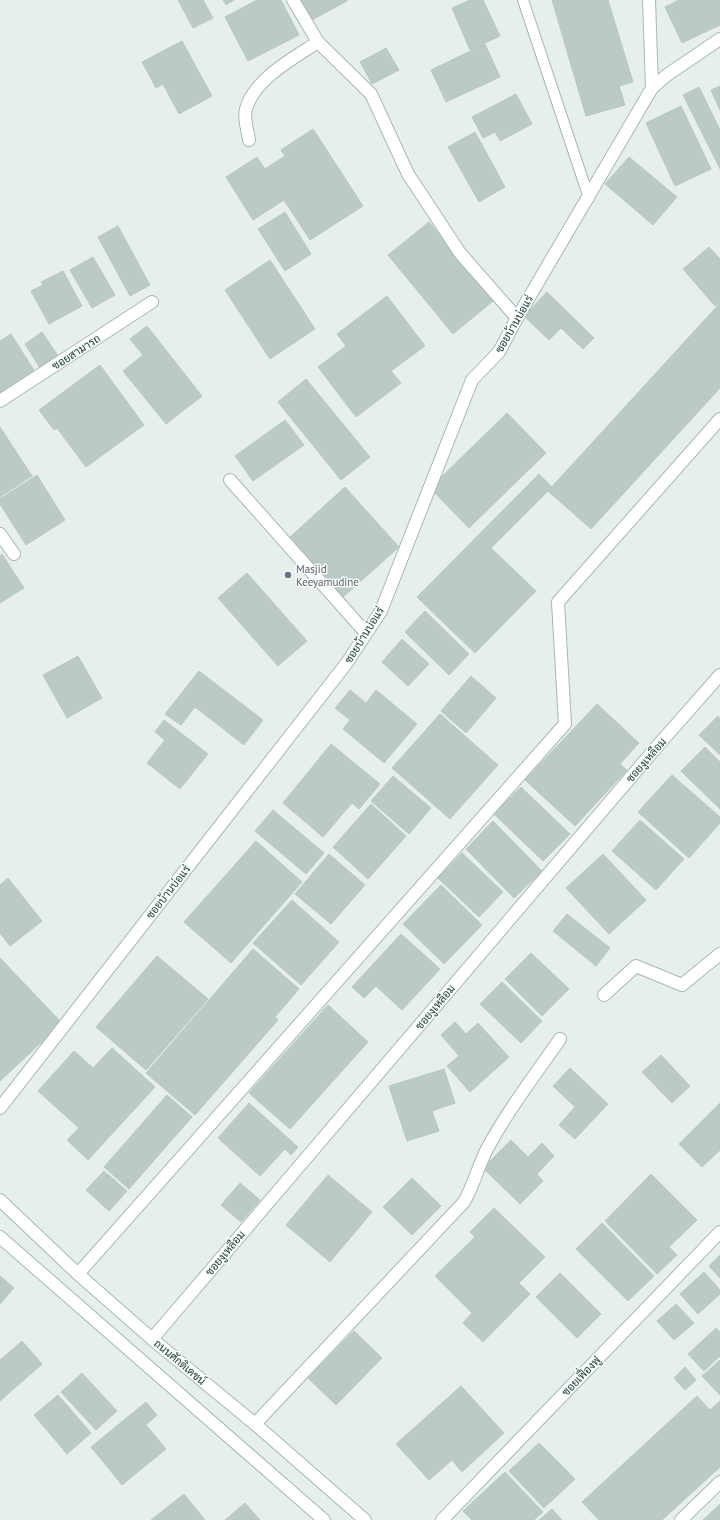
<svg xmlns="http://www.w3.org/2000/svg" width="720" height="1520" font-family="'PT Sans',Sarabun,sans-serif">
	<rect width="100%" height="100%" fill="#e6efeb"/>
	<g fill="#bbcac4" stroke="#b8c9c2">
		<path d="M 178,0 L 203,0 L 213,18 L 193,28 Z"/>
		<path d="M 223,0 L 234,0 L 226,5 Z"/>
		<path d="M 257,0 L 281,0 L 299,35 L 248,61 L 225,17 Z"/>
		<path d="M 298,0 L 347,0 L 347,1 L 310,21 Z"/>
		<path d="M 470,0 L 483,0 L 500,36 L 470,50 L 452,8 Z"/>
		<path d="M 552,0 L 608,0 L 633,82 L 619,86 L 625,105 L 586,116 Z"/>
		<path d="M 679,0 L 720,0 L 720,25 L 682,43 L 665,7 Z"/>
		<path d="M 182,41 L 212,96 L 179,114 L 163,84 L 156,88 L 142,62 Z"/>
		<path d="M 485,44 L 500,77 L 446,102 L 431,70 Z"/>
		<path d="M 386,48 L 399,70 L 372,84 L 360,62 Z"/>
		<path d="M 720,86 L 720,110 L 711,90 Z"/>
		<path d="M 699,87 L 720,130 L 720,169 L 683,95 Z"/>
		<path d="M 516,94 L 532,124 L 500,141 L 495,132 L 483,138 L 472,117 Z"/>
		<path d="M 681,106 L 711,169 L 675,186 L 646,123 Z"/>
		<path d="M 313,129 L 363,206 L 310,240 L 284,200 L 253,220 L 226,177 L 257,157 L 265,169 L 285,156 L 281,150 Z"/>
		<path d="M 475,132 L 505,187 L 479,202 L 448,147 Z"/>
		<path d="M 629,157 L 677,197 L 653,225 L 605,184 Z"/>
		<path d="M 285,212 L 311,254 L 285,271 L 258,229 Z"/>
		<path d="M 429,222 L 493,301 L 453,334 L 388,255 Z"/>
		<path d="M 118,226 L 150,285 L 130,296 L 98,237 Z"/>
		<path d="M 709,247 L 720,259 L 720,302 L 715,306 L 683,269 Z"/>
		<path d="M 93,257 L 115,295 L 92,308 L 70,270 Z"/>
		<path d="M 270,260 L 315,329 L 270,359 L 225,290 Z"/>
		<path d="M 63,271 L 82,306 L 49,324 L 31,291 L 43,285 L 41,282 Z"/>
		<path d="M 547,292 L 594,338 L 583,349 L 561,328 L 549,340 L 524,316 Z"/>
		<path d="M 387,296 L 425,346 L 391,371 L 401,383 L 356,417 L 318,367 L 346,346 L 337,334 Z"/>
		<path d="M 720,303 L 720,388 L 591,529 L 548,491 Z"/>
		<path d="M 147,326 L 202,396 L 166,424 L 123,371 L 143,355 L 130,339 Z"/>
		<path d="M 42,332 L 58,356 L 40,368 L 25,344 Z"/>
		<path d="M 11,334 L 35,372 L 0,394 L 0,341 Z"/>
		<path d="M 100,365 L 144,425 L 86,467 L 57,428 L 54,430 L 39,410 Z"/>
		<path d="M 306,379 L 370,457 L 341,480 L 278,402 Z"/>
		<path d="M 507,413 L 546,453 L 469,528 L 430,488 Z"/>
		<path d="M 285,420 L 304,445 L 253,481 L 235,456 Z"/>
		<path d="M 0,427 L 32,476 L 0,497 Z"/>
		<path d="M 539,474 L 552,487 L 491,548 L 536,591 L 475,653 L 417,597 Z"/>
		<path d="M 37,475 L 65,520 L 26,545 L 0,504 L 0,499 Z"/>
		<path d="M 345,487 L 399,547 L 342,598 L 289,538 Z"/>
		<path d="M 2,554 L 24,588 L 0,603 L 0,556 Z"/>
		<path d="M 247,573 L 307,641 L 278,666 L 218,598 Z"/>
		<path d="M 425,611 L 469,654 L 449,675 L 405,632 Z"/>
		<path d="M 402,639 L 429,664 L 408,686 L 382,662 Z"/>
		<path d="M 78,656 L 102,698 L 67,718 L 43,675 Z"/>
		<path d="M 199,671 L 263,720 L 244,745 L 195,707 L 181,725 L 165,714 Z"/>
		<path d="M 471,676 L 496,698 L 466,733 L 441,711 Z"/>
		<path d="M 350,690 L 366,703 L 376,690 L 417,724 L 384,763 L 343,729 L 350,720 L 335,708 Z"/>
		<path d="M 597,704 L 639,743 L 620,764 L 627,770 L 575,826 L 525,780 Z"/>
		<path d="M 440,714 L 498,765 L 450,819 L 392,768 Z"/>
		<path d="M 718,716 L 720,719 L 720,755 L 699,735 Z"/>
		<path d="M 164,720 L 208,754 L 180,789 L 147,763 L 165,740 L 155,732 Z"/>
		<path d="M 331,744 L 380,784 L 359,809 L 352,803 L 323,837 L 283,803 Z"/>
		<path d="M 705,747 L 720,762 L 720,809 L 681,771 Z"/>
		<path d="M 672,775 L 720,817 L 720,823 L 689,858 L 638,812 Z"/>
		<path d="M 393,776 L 431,808 L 409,834 L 371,801 Z"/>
		<path d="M 521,787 L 570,834 L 543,861 L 494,814 Z"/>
		<path d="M 371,804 L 406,836 L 368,879 L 333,847 Z"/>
		<path d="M 273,810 L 324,853 L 306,874 L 255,831 Z"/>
		<path d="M 640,820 L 684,859 L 656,890 L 612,851 Z"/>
		<path d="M 493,821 L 542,871 L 514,898 L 466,849 Z"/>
		<path d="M 256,841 L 302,882 L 231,963 L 184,922 Z"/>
		<path d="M 462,853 L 503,892 L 479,917 L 438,878 Z"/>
		<path d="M 329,854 L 365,885 L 331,924 L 295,894 Z"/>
		<path d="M 603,854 L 646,900 L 609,934 L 566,888 Z"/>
		<path d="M 8,878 L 42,921 L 10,946 L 0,933 L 0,885 Z"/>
		<path d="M 441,885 L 482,925 L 444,964 L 403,924 Z"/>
		<path d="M 292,900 L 339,942 L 301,985 L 253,943 Z"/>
		<path d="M 567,914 L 610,948 L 596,966 L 553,931 Z"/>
		<path d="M 401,934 L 440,969 L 402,1010 L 376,986 L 364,998 L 352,987 Z"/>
		<path d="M 253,949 L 299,989 L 275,1017 L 278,1020 L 195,1115 L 146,1073 Z"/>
		<path d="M 531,953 L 569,989 L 542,1016 L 505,979 Z"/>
		<path d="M 157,956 L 208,999 L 146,1070 L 96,1027 Z"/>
		<path d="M 0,958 L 62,1023 L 0,1081 Z"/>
		<path d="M 502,982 L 542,1021 L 521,1043 L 480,1004 Z"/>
		<path d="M 328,1005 L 368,1042 L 290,1129 L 249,1093 Z"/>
		<path d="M 455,1022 L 466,1034 L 478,1023 L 509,1057 L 470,1092 L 447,1066 L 459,1056 L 441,1035 Z"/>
		<path d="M 112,1048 L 155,1087 L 88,1160 L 67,1140 L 79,1128 L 38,1091 L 74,1051 L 93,1068 Z"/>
		<path d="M 661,1055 L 690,1086 L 672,1103 L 642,1072 Z"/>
		<path d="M 570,1068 L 608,1104 L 575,1139 L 559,1125 L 575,1107 L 553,1086 Z"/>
		<path d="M 444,1069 L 455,1103 L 432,1111 L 439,1131 L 407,1141 L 389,1086 Z"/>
		<path d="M 167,1095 L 192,1117 L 129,1189 L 104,1167 Z"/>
		<path d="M 249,1103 L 298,1147 L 291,1155 L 285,1149 L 260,1176 L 218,1138 Z"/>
		<path d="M 720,1103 L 720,1150 L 702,1167 L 679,1144 Z"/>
		<path d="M 511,1140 L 528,1157 L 542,1143 L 554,1156 L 537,1174 L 543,1181 L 520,1204 L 483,1168 Z"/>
		<path d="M 104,1171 L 127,1191 L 109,1211 L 86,1190 Z"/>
		<path d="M 651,1174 L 697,1220 L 669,1247 L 677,1255 L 657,1274 L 605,1221 Z"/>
		<path d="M 328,1175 L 372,1212 L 330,1262 L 286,1225 Z"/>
		<path d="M 412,1178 L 441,1206 L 412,1235 L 383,1207 Z"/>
		<path d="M 240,1183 L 260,1200 L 241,1222 L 221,1205 Z"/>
		<path d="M 494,1208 L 545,1257 L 519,1283 L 530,1294 L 483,1342 L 463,1323 L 472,1313 L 435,1276 L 475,1237 L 470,1232 Z"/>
		<path d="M 602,1223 L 654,1276 L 628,1301 L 576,1249 Z"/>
		<path d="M 720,1255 L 720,1278 L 709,1266 Z"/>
		<path d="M 704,1272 L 720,1290 L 720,1294 L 698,1314 L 680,1294 Z"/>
		<path d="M 560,1273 L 601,1314 L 577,1338 L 536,1297 Z"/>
		<path d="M 0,1276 L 14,1288 L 0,1304 Z"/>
		<path d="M 676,1304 L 694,1323 L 674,1340 L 657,1321 Z"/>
		<path d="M 716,1328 L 720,1332 L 720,1356 L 704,1371 L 688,1354 Z"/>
		<path d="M 354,1331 L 382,1358 L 336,1405 L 308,1378 Z"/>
		<path d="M 22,1341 L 42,1364 L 0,1401 L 0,1360 Z"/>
		<path d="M 720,1360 L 720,1395 L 702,1376 Z"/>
		<path d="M 685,1367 L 696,1380 L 685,1390 L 674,1378 Z"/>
		<path d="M 82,1373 L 117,1411 L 96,1430 L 61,1392 Z"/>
		<path d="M 461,1386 L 504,1433 L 462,1472 L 452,1460 L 429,1480 L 396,1444 Z"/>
		<path d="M 58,1395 L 91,1433 L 67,1454 L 34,1415 Z"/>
		<path d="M 697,1396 L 710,1410 L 720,1401 L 720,1467 L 662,1520 L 599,1520 L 582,1502 Z"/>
		<path d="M 146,1402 L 157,1415 L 146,1425 L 166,1449 L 122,1485 L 91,1447 Z"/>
		<path d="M 539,1443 L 575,1479 L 544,1508 L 509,1471 Z"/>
		<path d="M 505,1472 L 543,1512 L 534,1520 L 472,1520 L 463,1511 Z"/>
		<path d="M 184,1494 L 205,1520 L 151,1520 Z"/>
		<path d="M 245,1503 L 260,1520 L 225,1520 Z"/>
		<path d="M 720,1504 L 720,1520 L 703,1520 Z"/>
		<path d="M 552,1509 L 562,1520 L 539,1520 Z"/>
	</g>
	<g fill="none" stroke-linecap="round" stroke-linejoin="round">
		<defs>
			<path id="lane" d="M 523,0 L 589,198"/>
			<g id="street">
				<path d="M 293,0 L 318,42 L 371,94 L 408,174 L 460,253 L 517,318"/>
				<path d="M 249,140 C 248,131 243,118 246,109 C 254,79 294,58 318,42"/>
				<path d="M 0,401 L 152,302"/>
				<path d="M 230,480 L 366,633"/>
				<path d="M 0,534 L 14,554"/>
				<path d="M 604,995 L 636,966 L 682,985 L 720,954"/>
				<path d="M 0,1108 L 346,664 L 381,611 L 472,380 L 499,352 L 517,318 L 652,88"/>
				<path d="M 78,1274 L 565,724 L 558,602 L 720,419"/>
				<path d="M 152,1339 L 660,743 L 720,675"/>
				<path d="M 255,1424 L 464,1202 C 474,1185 478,1166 487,1149 C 508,1110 535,1075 560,1039"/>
				<path d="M 442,1520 L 720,1232"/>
				<path d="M 681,1520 L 720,1482"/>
			</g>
			<g id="secondary">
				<path d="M 649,0 L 652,88"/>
				<path d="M 652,88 L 667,75 L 720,39"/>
				<path d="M 0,1200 L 78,1274 L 152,1339 L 255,1424 L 365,1520"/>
				<path d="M 0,1237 L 324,1520"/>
			</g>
		</defs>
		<use href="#lane" stroke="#a8b8b2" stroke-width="12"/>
		<use href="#street" stroke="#a8b8b2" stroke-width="14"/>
		<use href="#secondary" stroke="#a4bbb3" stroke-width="14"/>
		<use href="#lane" stroke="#fff" stroke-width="10"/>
		<use href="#street" stroke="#fff" stroke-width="12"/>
		<use href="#secondary" stroke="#fff" stroke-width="12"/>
	</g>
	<circle fill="#6b7280" stroke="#f7fbf9" stroke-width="1.5" cx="288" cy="575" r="4"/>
	<g text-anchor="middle" stroke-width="3" stroke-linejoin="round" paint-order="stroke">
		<g font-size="11" fill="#24423a" stroke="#f7fbf9">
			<text transform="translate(514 324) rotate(-60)" y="4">ซอยบ้านบ่อแร่</text>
			<text transform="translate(76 352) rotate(-33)" y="4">ซอยสามารถ</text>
			<text transform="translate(364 635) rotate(-58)" y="4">ซอยบ้านบ่อแร่</text>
			<text transform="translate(646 760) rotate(-49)" y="4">ซอยงูเหลือม</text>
			<text transform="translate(168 892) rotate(-52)" y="4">ซอยบ้านบ่อแร่</text>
			<text transform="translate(435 1007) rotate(-50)" y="4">ซอยงูเหลือม</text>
			<text transform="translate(225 1253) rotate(-50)" y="4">ซอยงูเหลือม</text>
			<text transform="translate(180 1362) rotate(40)" y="4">ถนนศักดิเดชน์</text>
			<text transform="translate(581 1376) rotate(-46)" y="4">ซอยเฟื่องฟู</text>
		</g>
		<g font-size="11" fill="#5b616d" stroke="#f7fbf9" text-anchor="start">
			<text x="296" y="573">Masjid<tspan x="296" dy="13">Keeyamudine</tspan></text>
		</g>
	</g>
</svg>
